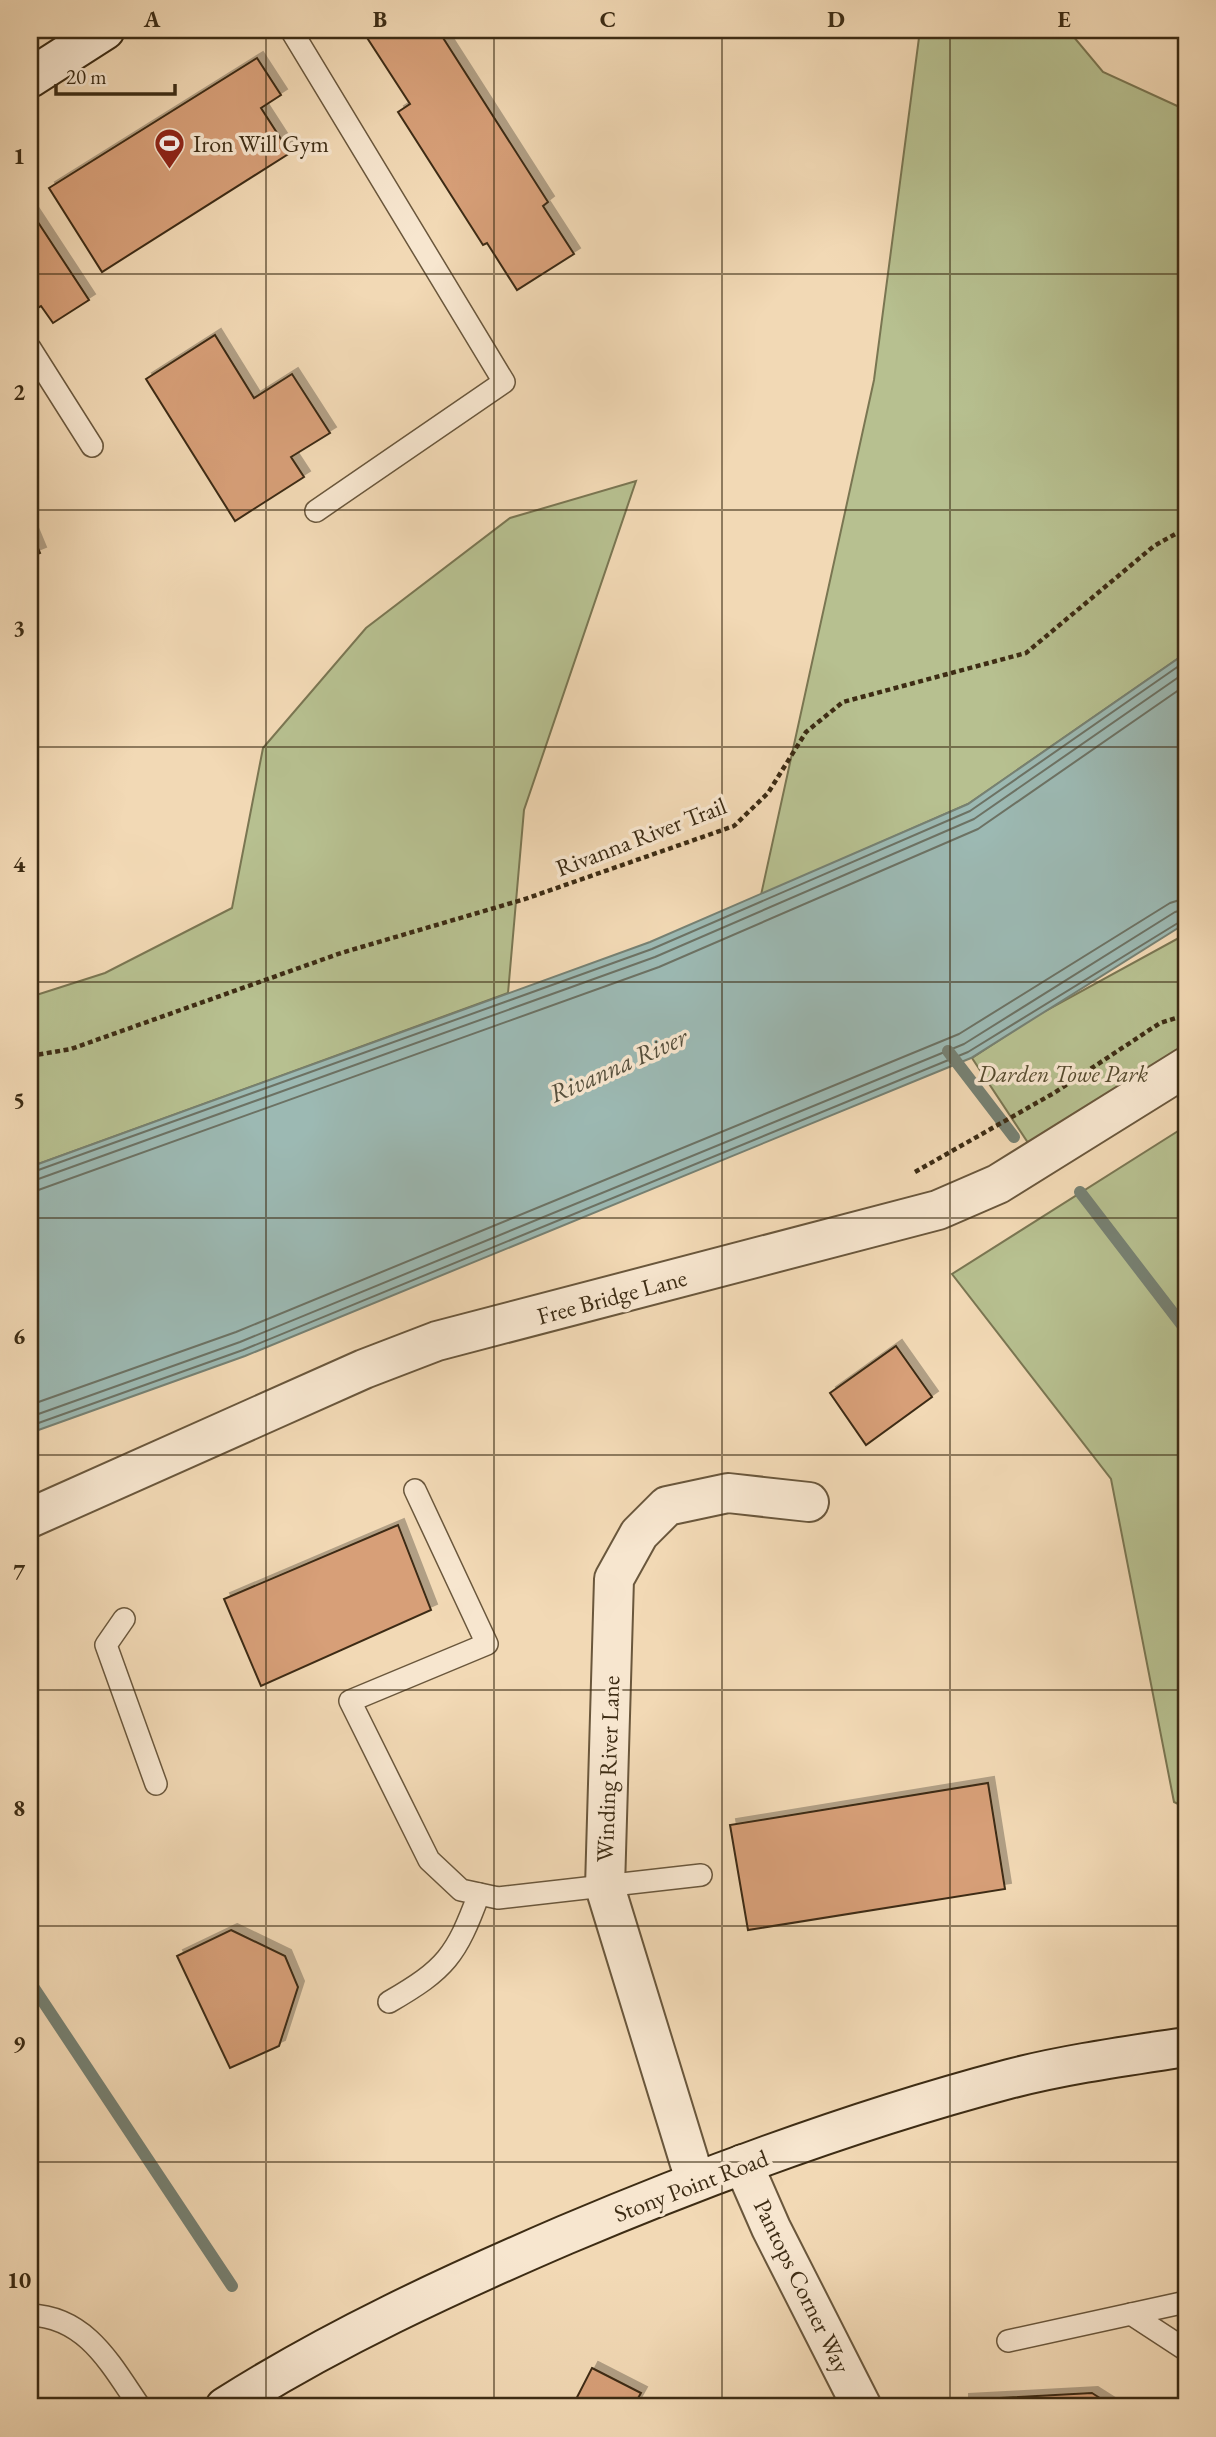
<svg xmlns="http://www.w3.org/2000/svg" width="1216" height="2437" font-family="'EB Garamond',serif">
	<defs>
		<filter id="shadow"><feDropShadow dx="6" dy="-6" stdDeviation="0" flood-color="#0004"/></filter>
	</defs>
	<rect width="100%" height="100%" fill="#f2d9b5"/>
	<filter id="stains"><feTurbulence type="fractalNoise" baseFrequency=".00286" numOctaves="4"/><feColorMatrix values="0 0 0 0 .2 0 0 0 0 .09 0 0 0 0 .02 0 0 0 .5 -.17"/></filter>
	<radialGradient id="worn" r=".72"><stop offset=".6" stop-color="#630" stop-opacity="0"/><stop offset="1" stop-color="#630" stop-opacity=".3"/></radialGradient>
	<g fill="#b7c090" stroke="#7a7652" stroke-width="2">
		<path d="M 920,30 L 1068,30 L 1103,72 L 1186,110 L 1186,653 L 968,804 L 761,895 L 874,380 Z"/>
		<path d="M 636,481 L 524,810 L 508,993 L 30,1167 L 30,997 L 105,973 L 232,908 L 263,748 L 366,628 L 510,518 Z"/>
		<path d="M 1186,934 L 1186,1069 L 1040,1161 L 972,1058 L 1036,1016 Z"/>
		<path d="M 1186,1126 L 1186,1808 L 1174,1802 L 1111,1479 L 952,1274 Z"/>
	</g>
	<path fill="#9cb9b3" stroke="#768173" stroke-width="2" d="M 1186,653 L 1186,923 L 971,1058 L 245,1356 L 30,1433 L 30,1167 L 650,942 L 968,804 Z"/>
	<g fill="none" stroke-linecap="round" stroke-linejoin="round">
		<g stroke="#6c7264" stroke-width="2">
			<path d="M 30,1173 L 652,949 L 970,811 L 1186,661"/>
			<path d="M 30,1182 L 655,957 L 974,819 L 1186,672"/>
			<path d="M 30,1193 L 659,967 L 978,829 L 1186,685"/>
			<path d="M 30,1405 L 236,1332 L 959,1034 L 1170,903 L 1186,898"/>
			<path d="M 30,1417 L 240,1342 L 964,1044 L 1175,912 L 1186,909"/>
			<path d="M 30,1426 L 243,1350 L 968,1052 L 1186,918"/>
		</g>
		<g stroke="#768173" stroke-width="12">
			<path d="M 948,1051 L 1014,1137"/>
			<path d="M 1080,1192 L 1186,1330"/>
			<path d="M 30,1982 L 232,2286"/>
		</g>
	</g>
	<g fill="#d79f78" stroke="#3d2c14" stroke-width="2" filter="url(#shadow)">
		<path d="M 362,30 L 438,30 L 548,202 L 543,206 L 574,254 L 517,290 L 487,243 L 483,245 L 398,112 L 410,104 Z"/>
		<path d="M 257,58 L 281,95 L 261,108 L 290,153 L 102,272 L 49,188 Z"/>
		<path d="M 30,210 L 89,300 L 53,323 L 41,306 L 30,312 Z"/>
		<path d="M 215,335 L 254,398 L 292,374 L 330,433 L 291,457 L 304,477 L 235,521 L 146,379 Z"/>
		<path d="M 30,529 L 40,553 L 30,557 Z"/>
		<path d="M 896,1346 L 932,1397 L 866,1445 L 830,1393 Z"/>
		<path d="M 398,1525 L 431,1610 L 261,1686 L 224,1599 Z"/>
		<path d="M 988,1783 L 1005,1889 L 748,1930 L 730,1825 Z"/>
		<path d="M 231,1930 L 285,1956 L 298,1987 L 279,2046 L 230,2068 L 177,1956 Z"/>
		<path d="M 592,2368 L 641,2393 L 633,2407 L 572,2407 Z"/>
		<path d="M 1092,2393 L 1114,2407 L 963,2407 L 963,2400 Z"/>
	</g>
	<g fill="none" stroke-linecap="round" stroke-linejoin="round">
		<defs>
			<g id="lane">
				<path d="M 291,30 L 504,382 L 316,511"/>
				<path d="M 30,348 L 92,446"/>
				<path d="M 415,1490 L 487,1644 L 350,1701 L 429,1860 L 461,1890 L 498,1898 L 701,1875"/>
				<path d="M 124,1619 L 106,1645 L 156,1784"/>
				<path d="M 389,2002 C 446,1969 456,1956 479,1894"/>
				<path d="M 1131,2314 L 1186,2350"/>
				<path d="M 30,2315 C 87,2317 111,2365 140,2407"/>
				<path d="M 1008,2341 L 1186,2302"/>
			</g>
			<g id="street">
				<path d="M 30,1518 L 364,1369 L 437,1341 L 938,1210 L 998,1184 L 1186,1067"/>
				<path d="M 743,2164 L 771,2228 L 862,2407"/>
				<path d="M 695,2180 L 605,1887 L 614,1579 L 639,1534 L 667,1506 L 728,1493 L 809,1502"/>
			</g>
			<g id="secondary">
				<path d="M 30,78 L 105,30"/>
				<path d="M 225,2407 C 332,2339 449,2285 565,2235 C 709,2174 858,2119 1009,2079 C 1067,2064 1127,2056 1186,2047"/>
			</g>
		</defs>
		<use href="#lane" stroke="#6a573c" stroke-width="24"/>
		<use href="#street" stroke="#6a573c" stroke-width="42"/>
		<use href="#secondary" stroke="#3d2c14" stroke-width="42"/>
		<g stroke="#3d2c14" stroke-width="4.5" stroke-dasharray="5 3.5" stroke-linecap="butt">
			<path d="M 30,1056 L 71,1049 L 341,953 L 525,899 L 734,826 L 768,793 L 806,732 L 843,702 L 1026,653 L 1154,546 L 1186,528"/>
			<path d="M 915,1172 L 1054,1093 L 1160,1023 L 1186,1015"/>
		</g>
		<use href="#lane" stroke="#f7e6cf" stroke-width="21"/>
		<use href="#street" stroke="#f7e6cf" stroke-width="38"/>
		<use href="#secondary" stroke="#f7e6cf" stroke-width="38"/>
	</g>
	<path fill="none" stroke="#3d2c14" stroke-width="2" stroke-opacity="0.55" d="M 266,30 L 266,2407M 494,30 L 494,2407M 722,30 L 722,2407M 950,30 L 950,2407M 30,274 L 1186,274M 30,510 L 1186,510M 30,747 L 1186,747M 30,982 L 1186,982M 30,1218 L 1186,1218M 30,1455 L 1186,1455M 30,1690 L 1186,1690M 30,1926 L 1186,1926M 30,2162 L 1186,2162"/>
	<defs>
		<symbol id="stadium-pin" viewBox="-11 -11 22 30"><path d="M0 17L-7.5 6A9.5 9.5 0 1 1 7.5 6Z" fill="#8f2418" stroke="#f7e6cf"/><path d="M0-5a6.5 5 0 1 0 0 10a6.5 5 0 1 0 0-10ZM-3.5-1.8h7v3.6h-7Z" fill="#fff"/></symbol>
	</defs>
	<g fill-rule="evenodd">
		<use href="#stadium-pin" x="152" y="126" width="35" height="47"/>
	</g>
	<g text-anchor="middle" stroke-width="7" stroke-linejoin="round" paint-order="stroke">
		<g font-size="24" fill="#3d2c14" stroke="#f7e6cf" text-anchor="start">
			<text x="193" y="152">Iron Will Gym</text>
		</g>
		<g font-size="24" fill="#3d2c14" stroke="#f7e6cf">
			<text transform="translate(641 837) rotate(-21)" y="8">Rivanna River Trail</text>
			<text transform="translate(612 1297) rotate(-15)" y="8">Free Bridge Lane</text>
			<text transform="translate(608 1769) rotate(-88)" y="8">Winding River Lane</text>
			<text transform="translate(691 2186) rotate(-21)" y="8">Stony Point Road</text>
			<text transform="translate(802 2286) rotate(64)" y="8">Pantops Corner Way</text>
		</g>
		<g font-size="24" font-style="italic" fill="#554a2d" stroke="#f7e6cf">
			<text x="1063" y="1082">Darden Towe Park</text>
		</g>
		<g font-size="26" font-style="italic" fill="#554f3c" stroke="#f7e6cf">
			<text transform="translate(618 1065) rotate(-24)" y="9">Rivanna River</text>
		</g>
	</g>
	<rect width="1216" height="2437" fill="none" stroke="#f2d9b5" stroke-width="77"/>
	<path d="M56 84v10h119v-10" fill="none" stroke="#3d2c14" stroke-width="3.5"/>
	<text x="66" y="84" font-size="21" fill="#3d2c14" stroke="#f7e6cf" stroke-width="5" paint-order="stroke">20 m</text>
	<rect x="38" y="38" width="1140" height="2360" fill="none" stroke="#3d2c14" stroke-width="2.5"/>
	<g font-size="23" text-anchor="middle" font-weight="bold" fill="#3d2c14">
		<text x="152" y="27">A</text>
		<text x="380" y="27">B</text>
		<text x="608" y="27">C</text>
		<text x="836" y="27">D</text>
		<text x="1064" y="27">E</text>
		<text x="19" y="164">1</text>
		<text x="19" y="400">2</text>
		<text x="19" y="636">3</text>
		<text x="19" y="872">4</text>
		<text x="19" y="1108">5</text>
		<text x="19" y="1344">6</text>
		<text x="19" y="1580">7</text>
		<text x="19" y="1816">8</text>
		<text x="19" y="2052">9</text>
		<text x="19" y="2288">10</text>
	</g>
	<rect width="100%" height="100%" filter="url(#stains)"/>
	<rect width="100%" height="100%" fill="url(#worn)"/>
</svg>
